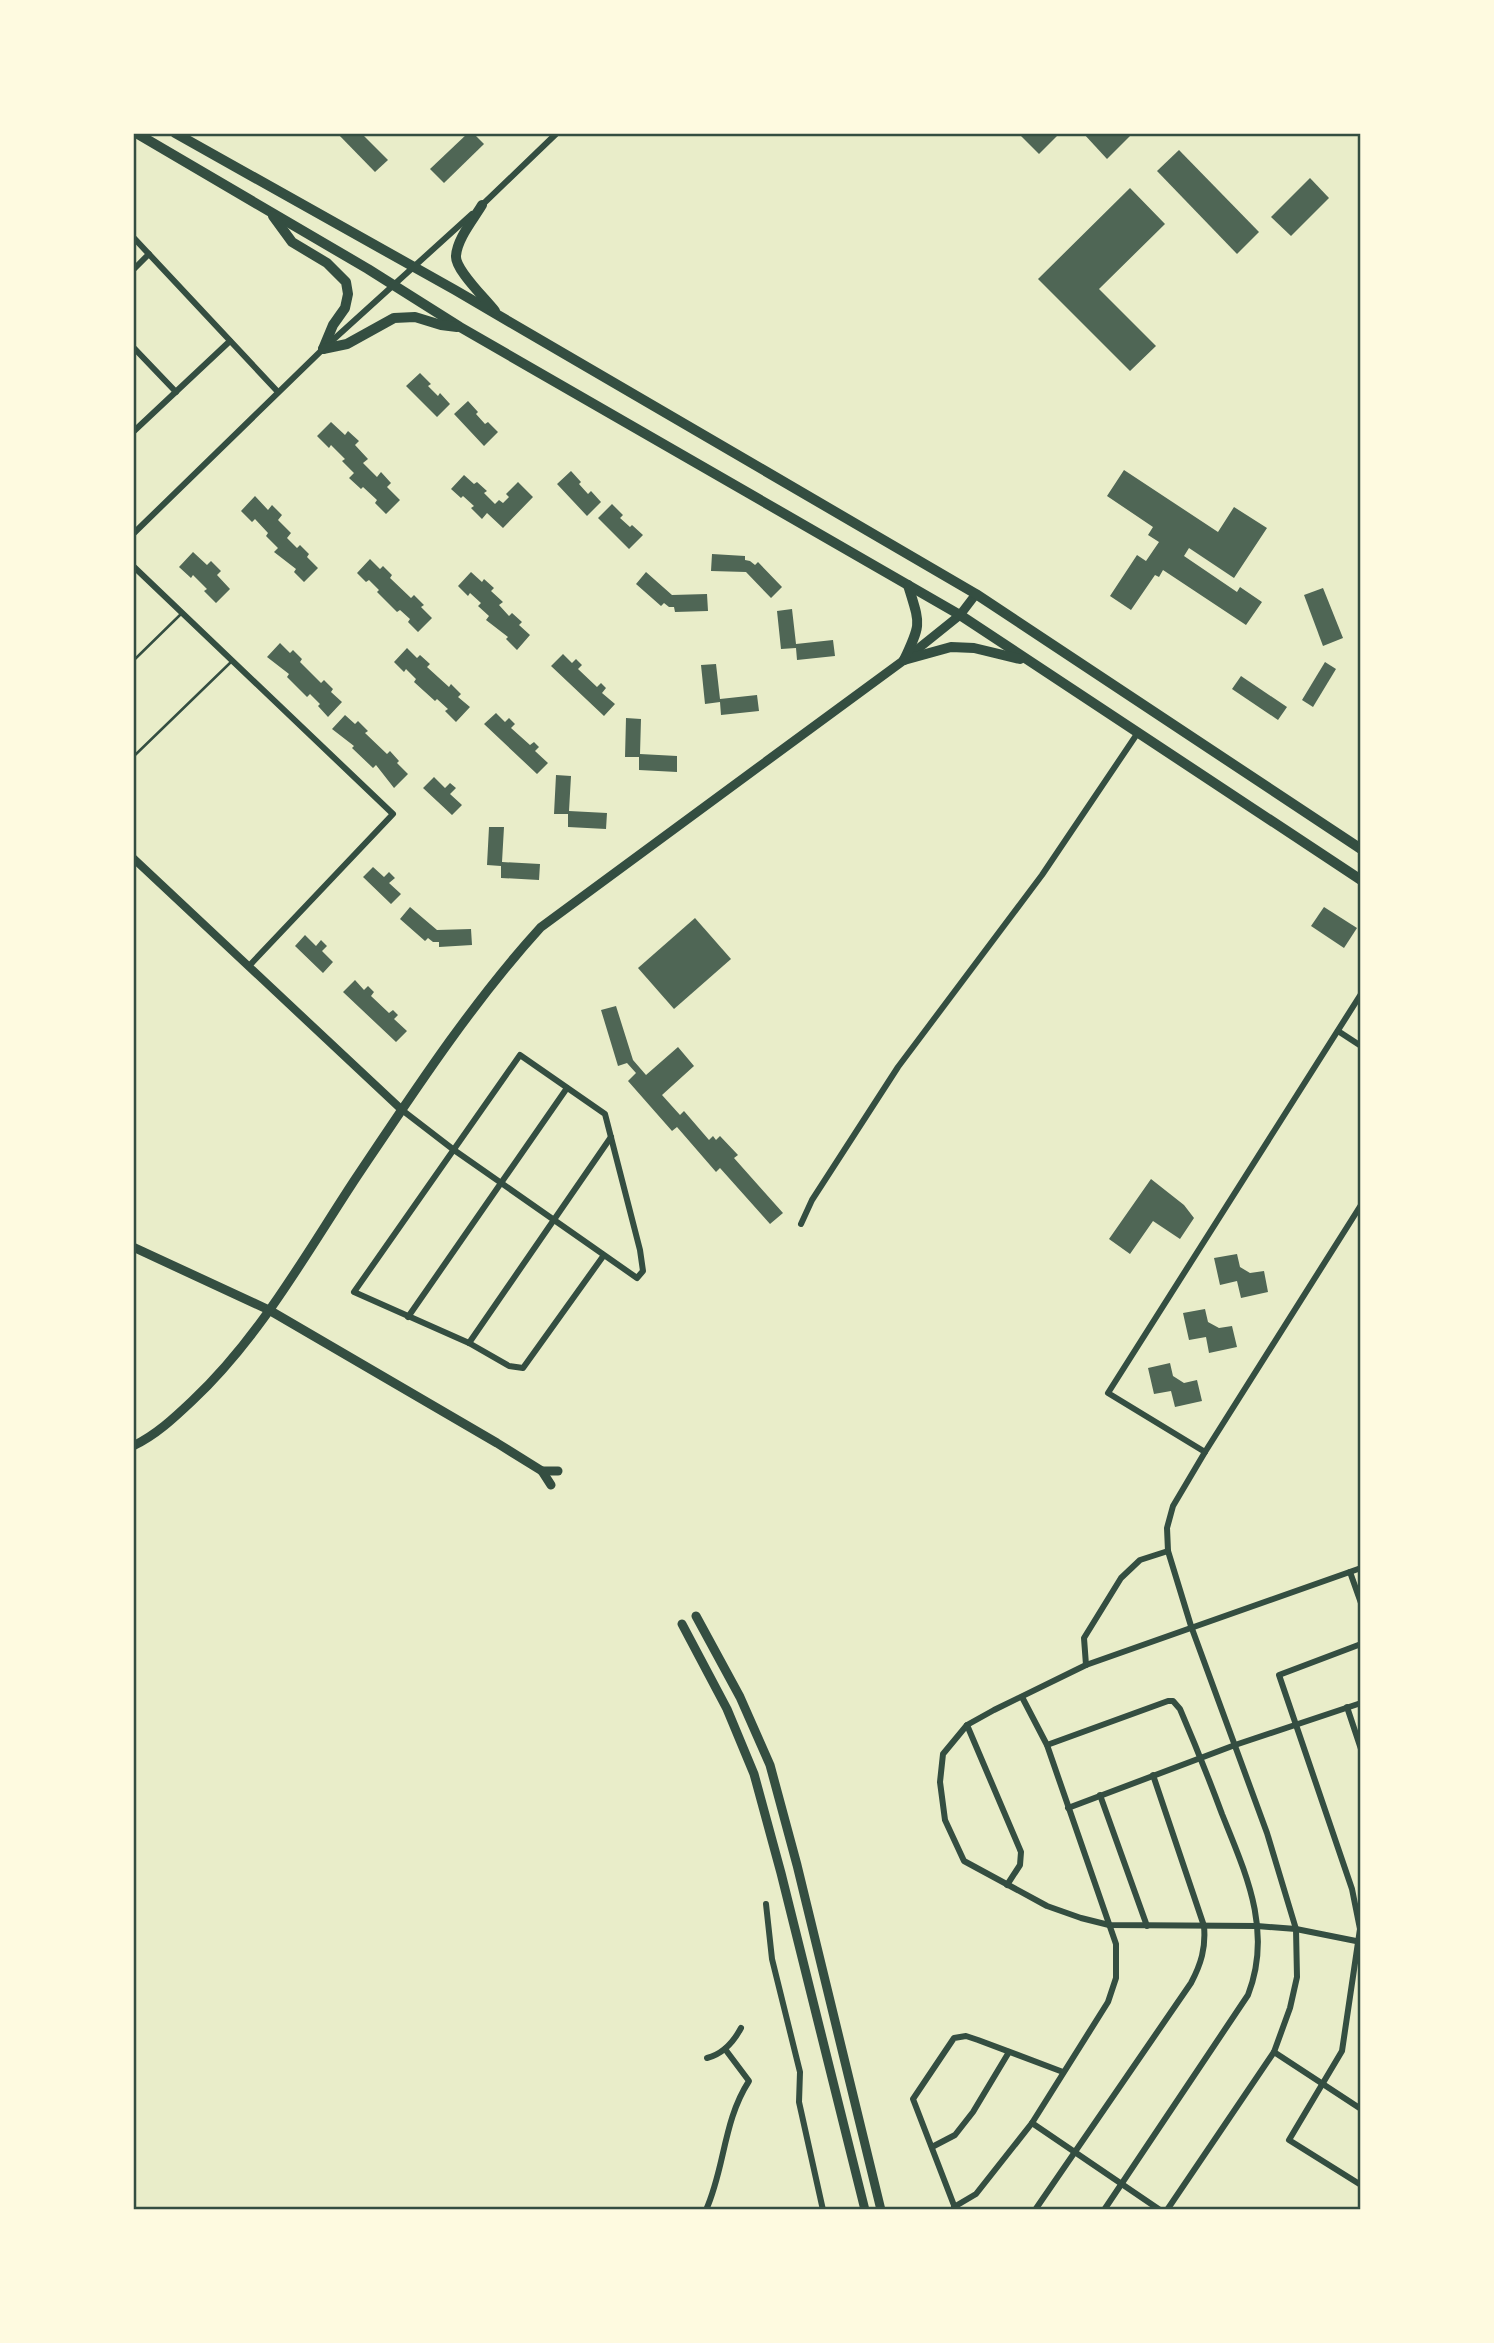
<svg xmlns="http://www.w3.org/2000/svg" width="1494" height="2343" font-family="Jost,sans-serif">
	<rect width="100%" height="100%" fill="#e9edc9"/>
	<g fill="#4f6655">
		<path d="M 337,133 L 361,133 L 388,160 L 375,172 Z"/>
		<path d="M 468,133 L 473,133 L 484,144 L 444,183 L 430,169 Z"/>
		<path d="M 1018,133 L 1060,133 L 1039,154 Z"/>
		<path d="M 1083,133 L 1133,133 L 1107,159 Z"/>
		<path d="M 1179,150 L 1259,232 L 1237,254 L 1157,171 Z"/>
		<path d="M 1310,178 L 1329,198 L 1291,236 L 1271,217 Z"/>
		<path d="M 1130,188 L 1165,224 L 1099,289 L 1156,346 L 1130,371 L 1038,279 Z"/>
		<path d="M 420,373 L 431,384 L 428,386 L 438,396 L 440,393 L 450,404 L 437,417 L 406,386 Z"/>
		<path d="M 468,401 L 478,412 L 476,414 L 485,424 L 488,422 L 498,432 L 484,446 L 454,414 Z"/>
		<path d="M 331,422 L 345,435 L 348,431 L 359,441 L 355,445 L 368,459 L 363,463 L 377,477 L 381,472 L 391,483 L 387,487 L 400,500 L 386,514 L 375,503 L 377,500 L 363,487 L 361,489 L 349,478 L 354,473 L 342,461 L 345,459 L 331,445 L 329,448 L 317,436 Z"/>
		<path d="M 1124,470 L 1218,532 L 1234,507 L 1267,528 L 1234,578 L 1189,548 L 1184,556 L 1237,592 L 1240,587 L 1262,602 L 1246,625 L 1163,570 L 1159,577 L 1155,575 L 1131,610 L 1110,596 L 1137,555 L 1146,561 L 1159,542 L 1148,535 L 1153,527 L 1107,496 Z"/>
		<path d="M 571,471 L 581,482 L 579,484 L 588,494 L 591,491 L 601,502 L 587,516 L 557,484 Z"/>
		<path d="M 464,475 L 474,484 L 477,482 L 487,491 L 484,493 L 495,504 L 499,500 L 503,503 L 509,497 L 506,494 L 518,482 L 533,497 L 503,528 L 487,513 L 482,519 L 471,508 L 474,506 L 463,496 L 461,498 L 451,489 Z"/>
		<path d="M 255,496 L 268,510 L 272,505 L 282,515 L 278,520 L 291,533 L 287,538 L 297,548 L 300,545 L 309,554 L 307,557 L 318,568 L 304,582 L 294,572 L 296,569 L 274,552 L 278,548 L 266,536 L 268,533 L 255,519 L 252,522 L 241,511 Z"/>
		<path d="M 612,504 L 623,515 L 620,518 L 630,527 L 632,525 L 643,535 L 629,549 L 598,518 Z"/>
		<path d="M 193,552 L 207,565 L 211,561 L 221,571 L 217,575 L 230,589 L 216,603 L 204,591 L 207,589 L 193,575 L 191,578 L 179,567 Z"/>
		<path d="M 712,554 L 745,556 L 745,560 L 750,561 L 755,565 L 758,562 L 782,587 L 771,598 L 746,572 L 711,571 Z"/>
		<path d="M 370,559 L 380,569 L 383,566 L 392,575 L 390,578 L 411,598 L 414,595 L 424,605 L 421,607 L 432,618 L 418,632 L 408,622 L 410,619 L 400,610 L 397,612 L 377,592 L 379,590 L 369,580 L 366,582 L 357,573 Z"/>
		<path d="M 471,572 L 482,582 L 484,579 L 494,588 L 491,591 L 503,602 L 499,605 L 509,616 L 512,613 L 522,622 L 519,625 L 530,635 L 517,650 L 506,639 L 508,637 L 486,620 L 489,616 L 478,606 L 481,603 L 470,593 L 468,596 L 458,586 Z"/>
		<path d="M 646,572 L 672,595 L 707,594 L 708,611 L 675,612 L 674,607 L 669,607 L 664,603 L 661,606 L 636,584 Z"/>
		<path d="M 1323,588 L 1343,638 L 1323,646 L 1304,595 Z"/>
		<path d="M 792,609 L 796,644 L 833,640 L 835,656 L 797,660 L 796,648 L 781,649 L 777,611 Z"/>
		<path d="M 280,643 L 290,653 L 293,650 L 302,659 L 300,662 L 321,683 L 324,680 L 333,689 L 331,692 L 342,702 L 328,717 L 318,706 L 320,704 L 310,694 L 307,697 L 287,677 L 289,674 L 267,657 Z"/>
		<path d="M 407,648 L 417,658 L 420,655 L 430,664 L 427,667 L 449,687 L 451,684 L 461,694 L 458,697 L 470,707 L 456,722 L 445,711 L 448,709 L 437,699 L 435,701 L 414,682 L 416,679 L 406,669 L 404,672 L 394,662 Z"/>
		<path d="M 563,654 L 572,663 L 576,659 L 582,665 L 578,669 L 597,687 L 601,683 L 606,688 L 602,693 L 615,704 L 604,716 L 551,666 Z"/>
		<path d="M 1325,662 L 1336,669 L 1313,707 L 1302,700 Z"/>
		<path d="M 716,664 L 720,699 L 757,695 L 759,711 L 721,715 L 720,702 L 705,704 L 701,665 Z"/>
		<path d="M 1241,676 L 1287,707 L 1278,720 L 1232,689 Z"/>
		<path d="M 496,713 L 505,722 L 509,718 L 515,724 L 511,728 L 530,745 L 534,742 L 539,747 L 535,751 L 548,763 L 537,774 L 484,724 Z"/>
		<path d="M 345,715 L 355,724 L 358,721 L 368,731 L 365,733 L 387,754 L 390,751 L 399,761 L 397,763 L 408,774 L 394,788 L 376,765 L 373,768 L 352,748 L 354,746 L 332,729 Z"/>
		<path d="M 626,718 L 641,719 L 640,754 L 677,756 L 677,772 L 639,770 L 639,757 L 625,757 Z"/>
		<path d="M 556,775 L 571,776 L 569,811 L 607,813 L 606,829 L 568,827 L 568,814 L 554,814 Z"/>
		<path d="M 434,777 L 445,788 L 450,783 L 456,788 L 450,794 L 462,805 L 452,815 L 423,788 Z"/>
		<path d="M 489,827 L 504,827 L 502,862 L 540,864 L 539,880 L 501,878 L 501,866 L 487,865 Z"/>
		<path d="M 373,867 L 384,877 L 389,872 L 395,878 L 389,883 L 401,894 L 391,904 L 363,877 Z"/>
		<path d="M 410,907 L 437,930 L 471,929 L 472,945 L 439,947 L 439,942 L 433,942 L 428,938 L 425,941 L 400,919 Z"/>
		<path d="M 1324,907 L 1357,928 L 1344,948 L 1311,926 Z"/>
		<path d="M 695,918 L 731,959 L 674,1009 L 638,968 Z"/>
		<path d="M 305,935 L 316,946 L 321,940 L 327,946 L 322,951 L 333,962 L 323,973 L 295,946 Z"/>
		<path d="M 355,980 L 364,990 L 368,986 L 374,992 L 371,996 L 389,1013 L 393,1010 L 398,1015 L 394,1019 L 407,1031 L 396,1042 L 343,992 Z"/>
		<path d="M 616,1006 L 633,1060 L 646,1075 L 678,1047 L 694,1066 L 662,1095 L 680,1115 L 684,1111 L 709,1140 L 713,1136 L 716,1140 L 720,1136 L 738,1155 L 734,1158 L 783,1213 L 770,1224 L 720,1168 L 716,1172 L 677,1127 L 672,1131 L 628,1081 L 636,1073 L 627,1063 L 618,1066 L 601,1010 Z"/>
		<path d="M 1151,1179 L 1184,1205 L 1194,1218 L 1180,1239 L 1153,1221 L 1130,1254 L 1109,1239 Z"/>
		<path d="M 1237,1254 L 1240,1267 L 1250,1273 L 1264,1271 L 1268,1292 L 1241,1298 L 1237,1281 L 1220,1285 L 1214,1258 Z"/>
		<path d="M 1205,1309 L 1208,1322 L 1219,1328 L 1232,1326 L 1237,1347 L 1209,1353 L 1206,1337 L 1189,1340 L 1183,1313 Z"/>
		<path d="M 1170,1363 L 1173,1376 L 1184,1383 L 1197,1380 L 1202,1401 L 1175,1407 L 1171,1391 L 1154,1394 L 1148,1368 Z"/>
	</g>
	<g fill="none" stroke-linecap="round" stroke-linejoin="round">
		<g stroke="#344e41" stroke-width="2.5">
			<path d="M 133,661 L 181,614"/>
			<path d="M 133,757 L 231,662"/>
		</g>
		<g stroke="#344e41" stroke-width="6">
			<path d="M 480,207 L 557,133"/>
			<path d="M 133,237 L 278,392"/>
			<path d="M 133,270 L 149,254"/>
			<path d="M 133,347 L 176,392"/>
			<path d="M 133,432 L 230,341"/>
			<path d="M 133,534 L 323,349 L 472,214"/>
			<path d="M 133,566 L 393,814 L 249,966"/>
			<path d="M 1338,1031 L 1361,1046"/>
			<path d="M 402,1110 L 454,1150 L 637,1278 L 643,1271 L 640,1250 L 605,1114 L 520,1055 L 354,1292 L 469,1343 L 509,1366 L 523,1368 L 604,1255"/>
			<path d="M 801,1224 L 812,1200 L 898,1067 L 1042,875 L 1137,734"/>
			<path d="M 408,1317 L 567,1088"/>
			<path d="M 469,1343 L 611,1137"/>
			<path d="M 1205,1452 L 1108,1393 L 1361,994"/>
			<path d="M 1361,1568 L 1086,1665 L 994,1710 L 967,1725 L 943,1754 L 940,1782 L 945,1820 L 964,1861 L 1047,1906 L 1081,1918 L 1109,1925 L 1257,1926 L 1296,1929 L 1361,1942"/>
			<path d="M 1350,1572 L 1361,1603"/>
			<path d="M 1361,1644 L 1279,1675 L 1352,1889 L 1360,1929 L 1342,2051 L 1289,2140 L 1361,2185"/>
			<path d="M 1086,1665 L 1084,1638 L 1121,1578 L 1140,1560 L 1168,1551"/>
			<path d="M 1347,1707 L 1361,1749"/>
			<path d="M 967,1725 L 1021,1852 L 1020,1865 L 1007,1885"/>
			<path d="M 1047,1745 L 1168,1701 L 1173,1701 L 1180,1709 C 1195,1744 1209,1779 1222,1814 C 1246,1874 1273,1931 1248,1995 L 1104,2210"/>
			<path d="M 1100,1795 L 1147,1926"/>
			<path d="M 1068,1808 L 1235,1745 L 1361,1703"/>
			<path d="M 766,1904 L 772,1959 L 800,2072 L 799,2102 L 823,2210"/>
			<path d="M 1274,2052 L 1361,2109"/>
			<path d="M 707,2058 C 723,2054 733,2043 741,2028"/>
			<path d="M 1032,2123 L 1160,2210"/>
			<path d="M 932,2147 L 955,2135 L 973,2112 L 1009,2052"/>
			<path d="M 954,2207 L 976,2194 L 1032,2123 L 1108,2002 L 1116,1978 L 1116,1944 L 1047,1745 L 1022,1697"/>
			<path d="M 955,2208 L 913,2099 L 954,2038 L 966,2036 L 978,2040 L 1063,2072"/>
			<path d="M 706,2210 C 725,2168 723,2121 749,2081 L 725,2049"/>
			<path d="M 1035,2210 L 1191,1983 C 1201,1964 1206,1948 1204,1926 L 1153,1775"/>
			<path d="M 1167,2210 L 1274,2052 L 1290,2008 L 1297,1977 L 1296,1929 L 1267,1833 L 1191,1626 L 1168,1551 L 1167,1528 L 1173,1506 L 1205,1452 L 1361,1205"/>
		</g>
		<path stroke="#344e41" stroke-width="8" d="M 133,858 L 402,1110"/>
		<g stroke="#344e41" stroke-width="9">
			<path d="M 133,1247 L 269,1310 L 497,1443 L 542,1471 L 551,1485"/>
			<path d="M 133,1446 C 156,1435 174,1418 192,1401 C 258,1339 303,1259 352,1184 C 411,1096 470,1005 541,927 L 904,660 L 960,615 L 976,594"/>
			<path d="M 542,1471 L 558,1471"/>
			<path d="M 696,1616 L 740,1697 L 770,1765 L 797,1865 L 881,2210"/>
			<path d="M 682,1624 L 727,1709 L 754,1774 L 781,1873 L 865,2210"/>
		</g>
		<g stroke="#344e41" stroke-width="10">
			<path d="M 136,133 L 368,269 L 460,327 L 960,615 L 1361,880"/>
			<path d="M 175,133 L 455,290 L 976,594 L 1361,849"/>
			<path d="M 482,205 C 473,220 457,239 456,256 C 455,270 486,299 495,311"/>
			<path d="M 273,216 L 292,242 L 327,263 L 346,282 L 348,294 L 345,308 L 333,325 L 323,349"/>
			<path d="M 323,349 L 347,344 L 394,318 L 415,317 L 441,325 L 457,327"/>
			<path d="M 904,660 L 951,647 L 974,648 L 1020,659"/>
			<path d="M 904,660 C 922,622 920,625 908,585"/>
		</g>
	</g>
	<rect width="1494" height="2343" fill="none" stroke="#fefae0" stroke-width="270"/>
	<rect x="135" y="135" width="1224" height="2073" fill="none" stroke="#344e41" stroke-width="2.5"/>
</svg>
